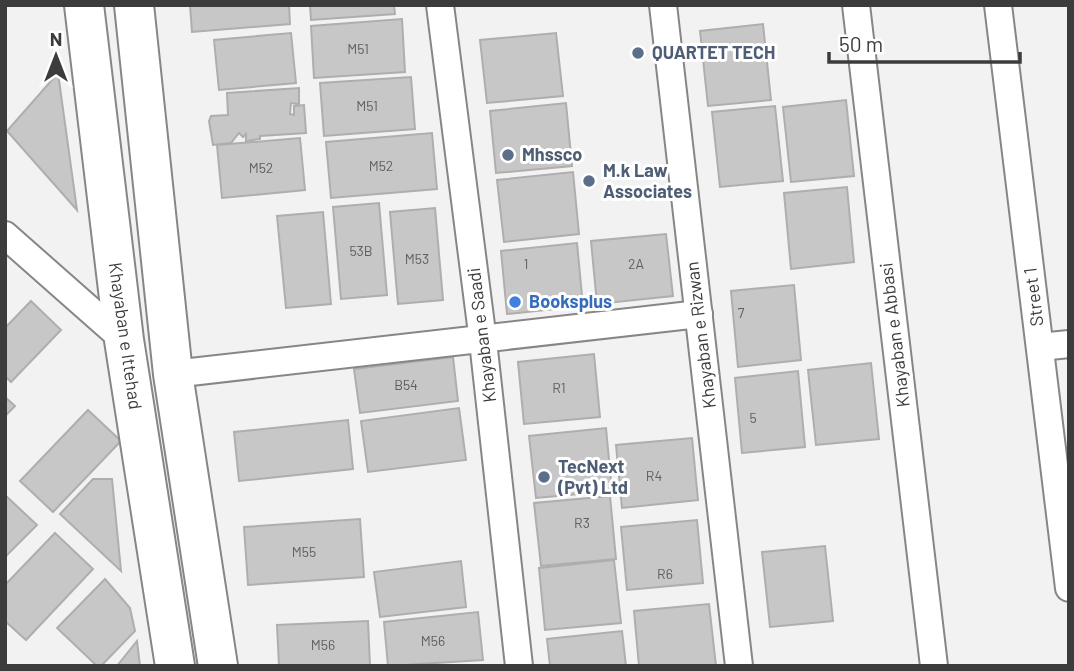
<svg xmlns="http://www.w3.org/2000/svg" width="1074" height="671" font-family="Barlow,sans-serif">
	<rect width="100%" height="100%" fill="#f2f2f3"/>
	<g fill="#c8c7c7" stroke="#afaead" stroke-width="2">
		<path d="M 190,5 L 289,5 L 290,24 L 192,32 Z"/>
		<path d="M 310,5 L 394,5 L 395,14 L 311,20 Z"/>
		<path d="M 402,19 L 405,72 L 314,78 L 311,26 Z"/>
		<path d="M 763,24 L 771,100 L 708,106 L 700,31 Z"/>
		<path d="M 291,33 L 296,83 L 219,90 L 214,40 Z"/>
		<path d="M 556,33 L 563,96 L 487,103 L 480,40 Z"/>
		<path d="M 58,73 L 77,210 L 7,131 Z"/>
		<path d="M 411,77 L 415,129 L 324,136 L 320,83 Z"/>
		<path d="M 299,88 L 299,104 L 291,103 L 290,114 L 294,115 L 294,106 L 304,105 L 306,133 L 260,136 L 260,139 L 246,141 L 246,134 L 243,137 L 239,133 L 231,143 L 213,145 L 209,121 L 211,116 L 228,115 L 227,93 Z"/>
		<path d="M 846,100 L 854,176 L 791,182 L 783,107 Z"/>
		<path d="M 566,103 L 572,166 L 496,173 L 490,111 Z"/>
		<path d="M 775,106 L 783,181 L 720,187 L 712,112 Z"/>
		<path d="M 432,133 L 437,189 L 331,198 L 326,142 Z"/>
		<path d="M 300,138 L 305,190 L 222,198 L 217,145 Z"/>
		<path d="M 573,172 L 579,234 L 504,242 L 497,180 Z"/>
		<path d="M 847,187 L 854,262 L 791,269 L 784,193 Z"/>
		<path d="M 379,203 L 387,295 L 341,299 L 333,207 Z"/>
		<path d="M 435,208 L 443,300 L 398,304 L 390,212 Z"/>
		<path d="M 323,212 L 331,304 L 286,308 L 277,216 Z"/>
		<path d="M 666,234 L 673,296 L 597,304 L 591,241 Z"/>
		<path d="M 577,243 L 583,306 L 507,314 L 501,251 Z"/>
		<path d="M 794,285 L 801,360 L 738,367 L 731,291 Z"/>
		<path d="M 31,301 L 61,330 L 11,382 L 5,376 L 5,328 Z"/>
		<path d="M 594,354 L 600,417 L 524,424 L 518,362 Z"/>
		<path d="M 453,357 L 458,401 L 360,413 L 354,369 Z"/>
		<path d="M 871,363 L 879,439 L 816,445 L 808,370 Z"/>
		<path d="M 798,371 L 805,447 L 742,453 L 735,378 Z"/>
		<path d="M 5,397 L 15,406 L 5,416 Z"/>
		<path d="M 459,408 L 466,460 L 368,472 L 361,421 Z"/>
		<path d="M 88,410 L 121,441 L 53,512 L 20,481 Z"/>
		<path d="M 348,420 L 353,469 L 239,481 L 234,432 Z"/>
		<path d="M 606,428 L 612,491 L 536,498 L 529,436 Z"/>
		<path d="M 692,438 L 698,500 L 622,508 L 616,445 Z"/>
		<path d="M 93,479 L 112,479 L 121,571 L 60,514 Z"/>
		<path d="M 5,495 L 37,525 L 5,557 Z"/>
		<path d="M 610,496 L 616,559 L 541,566 L 534,503 Z"/>
		<path d="M 360,519 L 364,577 L 248,585 L 244,527 Z"/>
		<path d="M 697,520 L 703,583 L 627,590 L 621,527 Z"/>
		<path d="M 55,533 L 93,569 L 26,640 L 5,621 L 5,585 Z"/>
		<path d="M 825,546 L 833,621 L 770,627 L 762,552 Z"/>
		<path d="M 614,560 L 621,623 L 545,630 L 539,568 Z"/>
		<path d="M 461,561 L 466,607 L 380,617 L 374,572 Z"/>
		<path d="M 105,579 L 130,608 L 135,631 L 101,666 L 97,666 L 57,628 Z"/>
		<path d="M 709,604 L 716,666 L 639,666 L 634,611 Z"/>
		<path d="M 478,612 L 483,660 L 388,666 L 384,622 Z"/>
		<path d="M 368,621 L 370,666 L 279,666 L 277,625 Z"/>
		<path d="M 622,631 L 626,666 L 550,666 L 547,639 Z"/>
		<path d="M 137,641 L 140,666 L 117,666 Z"/>
	</g>
	<g fill="none" stroke-linecap="round" stroke-linejoin="round">
		<defs>
			<g id="street">
				<path d="M 440,5 L 483,341 L 519,666"/>
				<path d="M 663,5 L 739,666"/>
				<path d="M 856,5 L 934,666"/>
				<path d="M 998,5 L 1069,588"/>
				<path d="M 5,235 L 124,340"/>
				<path d="M 1040,347 L 1069,344"/>
				<path d="M 173,374 L 699,314"/>
			</g>
			<g id="primary">
				<path d="M 84,5 L 124,340 L 175,666"/>
				<path d="M 134,5 L 173,374 L 218,666"/>
			</g>
		</defs>
		<use href="#street" stroke="#868687" stroke-width="30"/>
		<use href="#primary" stroke="#868687" stroke-width="42"/>
		<use href="#street" stroke="#fff" stroke-width="26"/>
		<use href="#primary" stroke="#fff" stroke-width="38"/>
	</g>
	<g fill="#5c6f8a" stroke="#fff" stroke-width="2.5">
		<circle cx="638" cy="53" r="7"/>
		<circle cx="508" cy="155" r="7"/>
		<circle cx="589" cy="181" r="7"/>
		<circle cx="544" cy="477" r="7"/>
	</g>
	<circle fill="#3f7fe0" stroke="#fff" stroke-width="2.5" cx="515" cy="302" r="7"/>
	<g text-anchor="middle" stroke-width="6" stroke-linejoin="round" paint-order="stroke">
		<g font-size="14" fill="#5f5f5f">
			<text x="358" y="54">M51</text>
			<text x="367" y="111">M51</text>
			<text x="381" y="171">M52</text>
			<text x="261" y="173">M52</text>
			<text x="361" y="256">53B</text>
			<text x="417" y="264">M53</text>
			<text x="526" y="269">1</text>
			<text x="636" y="269">2A</text>
			<text x="741" y="318">7</text>
			<text x="406" y="390">B54</text>
			<text x="559" y="393">R1</text>
			<text x="753" y="423">5</text>
			<text x="654" y="481">R4</text>
			<text x="582" y="528">R3</text>
			<text x="304" y="557">M55</text>
			<text x="665" y="579">R6</text>
			<text x="433" y="646">M56</text>
			<text x="323" y="650">M56</text>
		</g>
		<g font-size="18" font-weight="bold" fill="#4e5e75" stroke="#fff" text-anchor="start">
			<text x="652" y="59">QUARTET TECH</text>
			<text x="522" y="161">Mhssco</text>
			<text x="603" y="177">M.k Law<tspan x="603" dy="21">Associates</tspan></text>
			<text x="558" y="473">TecNext<tspan x="558" dy="21">(Pvt) Ltd</tspan></text>
		</g>
		<g font-size="18" fill="#3c3c3c" stroke="#fff">
			<text transform="translate(1034 297) rotate(-97)" y="6">Street 1</text>
			<text transform="translate(482 335) rotate(-97)" y="6">Khayaban e Saadi</text>
			<text transform="translate(701 335) rotate(-97)" y="6">Khayaban e Rizwan</text>
			<text transform="translate(895 335) rotate(-97)" y="6">Khayaban e Abbasi</text>
			<text transform="translate(125 336) rotate(82)" y="6">Khayaban e Ittehad</text>
		</g>
		<g font-size="18" font-weight="bold" fill="#366cbe" stroke="#fff" text-anchor="start">
			<text x="529" y="308">Booksplus</text>
		</g>
	</g>
	<rect width="1074" height="671" fill="none" stroke="#3c3c3c" stroke-width="14"/>
	<g transform="translate(56 56)" stroke="#ffffff" stroke-width="5" paint-order="stroke">
	<path d="M0-5L12 26L0 18L-12 26Z" fill="#3c3c3c"/>
	<text y="-10" font-size="19" font-weight="bold" text-anchor="middle" fill="#3c3c3c">N</text>
	</g>
	<path d="M829 52v10h191v-10" fill="none" stroke="#3c3c3c" stroke-width="3.5"/>
	<text x="839" y="52" font-size="21" fill="#3c3c3c" stroke="#ffffff" stroke-width="5" paint-order="stroke">50 m</text>
</svg>
